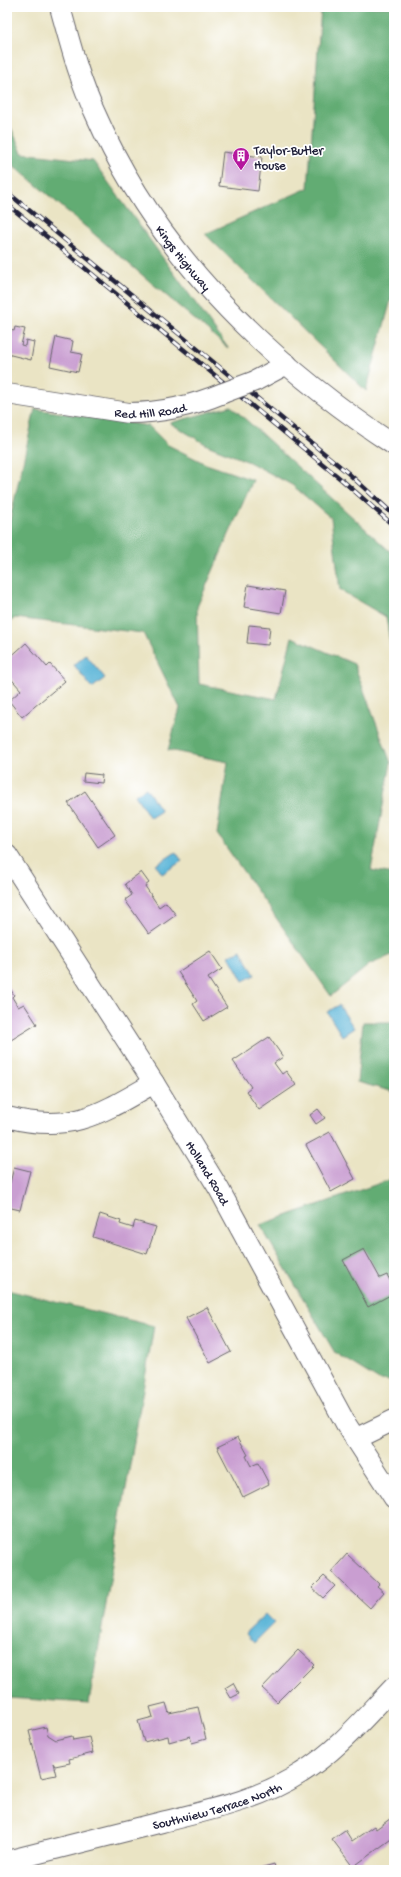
<svg xmlns="http://www.w3.org/2000/svg" width="401" height="1877" font-family="'Gochi Hand',sans-serif">
	<rect width="100%" height="100%" fill="#fff"/>
	<filter id="ink" filterUnits="userSpaceOnUse"><feTurbulence type="fractalNoise" baseFrequency=".025" numOctaves="2"/><feDisplacementMap in="SourceGraphic" scale="8" xChannelSelector="R" yChannelSelector="G"/><feConvolveMatrix kernelMatrix="1 2 1 2 8 2 1 2 1" color-interpolation-filters="sRGB"/></filter>
	<filter id="wash" filterUnits="userSpaceOnUse"><feTurbulence type="fractalNoise" baseFrequency=".012" numOctaves="4" result="noise"/><feDisplacementMap in="SourceGraphic" scale="16" xChannelSelector="R" yChannelSelector="G"/><feGaussianBlur stdDeviation="0.9" result="paint"/><feColorMatrix in="noise" values="0 0 0 0 0 0 0 0 0 0 0 0 0 0 0 0 0 1.4 0 .05"/><feComposite in="paint" operator="in"/></filter>
	<g filter="url(#wash)">
		<rect width="100%" height="100%" fill="#eae4c4"/>
		<g fill="#62ac73" stroke="#426757">
			<path d="M 321,7 L 394,7 L 394,289 L 366,391 L 205,234 L 308,188 Z"/>
			<path d="M 7,118 L 22,153 L 93,161 L 228,348 L 7,160 Z"/>
			<path d="M 231,406 L 394,555 L 394,651 L 391,649 L 386,617 L 340,590 L 331,518 L 292,485 L 249,462 L 207,445 L 170,423 Z"/>
			<path d="M 35,409 L 149,426 L 168,445 L 206,464 L 253,480 L 197,607 L 199,684 L 276,699 L 292,637 L 354,664 L 391,763 L 371,870 L 394,874 L 394,954 L 369,965 L 331,996 L 217,834 L 228,762 L 168,750 L 180,708 L 143,633 L 15,618 L 7,625 L 7,525 L 9,524 Z"/>
			<path d="M 363,1022 L 394,1022 L 394,1092 L 357,1082 Z"/>
			<path d="M 394,1172 L 394,1381 L 379,1380 L 335,1353 L 260,1225 L 389,1180 Z"/>
			<path d="M 7,1290 L 154,1326 L 89,1703 L 7,1698 Z"/>
		</g>
		<g fill="#59b4d7" stroke="#3e6b89">
			<path d="M 86,655 L 105,678 L 92,688 L 74,665 Z"/>
			<path d="M 146,788 L 161,811 L 150,818 L 135,795 Z"/>
			<path d="M 176,852 L 182,861 L 162,874 L 156,865 Z"/>
			<path d="M 241,950 L 255,975 L 243,981 L 229,956 Z"/>
			<path d="M 339,1005 L 354,1028 L 342,1036 L 327,1012 Z"/>
			<path d="M 265,1614 L 274,1623 L 254,1643 L 245,1633 Z"/>
		</g>
		<g id="blocks">
			<g fill="#c99ed1">
				<path d="M 223,152 L 262,157 L 258,191 L 219,186 Z"/>
				<path d="M 15,327 L 25,329 L 21,345 L 25,346 L 26,340 L 34,342 L 31,360 L 7,354 L 7,329 L 14,331 Z"/>
				<path d="M 56,337 L 73,341 L 71,352 L 82,354 L 78,372 L 50,366 Z"/>
				<path d="M 248,585 L 285,591 L 281,613 L 244,607 Z"/>
				<path d="M 249,625 L 270,627 L 268,645 L 247,643 Z"/>
				<path d="M 26,643 L 47,667 L 50,664 L 65,681 L 22,717 L 9,701 L 21,690 L 7,674 L 7,660 Z"/>
				<path d="M 84,773 L 102,775 L 101,783 L 83,781 Z"/>
				<path d="M 85,791 L 115,835 L 98,847 L 68,803 Z"/>
				<path d="M 141,872 L 149,883 L 145,886 L 159,907 L 166,902 L 176,915 L 149,934 L 125,900 L 132,895 L 125,884 Z"/>
				<path d="M 210,951 L 222,969 L 208,978 L 227,1007 L 204,1021 L 193,1004 L 197,1001 L 178,972 Z"/>
				<path d="M 7,984 L 14,995 L 12,997 L 18,1007 L 24,1004 L 37,1024 L 11,1040 L 7,1033 Z"/>
				<path d="M 269,1037 L 283,1057 L 274,1063 L 282,1074 L 286,1071 L 296,1085 L 259,1110 L 246,1091 L 251,1087 L 233,1061 Z"/>
				<path d="M 318,1109 L 325,1118 L 316,1124 L 310,1115 Z"/>
				<path d="M 330,1132 L 355,1179 L 331,1192 L 306,1145 Z"/>
				<path d="M 14,1167 L 30,1171 L 20,1210 L 7,1207 L 7,1183 L 10,1183 Z"/>
				<path d="M 100,1214 L 121,1221 L 120,1224 L 133,1228 L 135,1221 L 156,1227 L 147,1254 L 93,1237 Z"/>
				<path d="M 364,1249 L 380,1278 L 387,1275 L 394,1287 L 394,1293 L 368,1307 L 343,1260 Z"/>
				<path d="M 207,1307 L 231,1352 L 210,1363 L 186,1318 Z"/>
				<path d="M 238,1437 L 248,1455 L 246,1456 L 251,1466 L 258,1463 L 269,1484 L 243,1497 L 217,1447 Z"/>
				<path d="M 347,1554 L 379,1584 L 377,1586 L 384,1592 L 370,1608 L 331,1572 Z"/>
				<path d="M 324,1576 L 335,1586 L 323,1598 L 312,1588 Z"/>
				<path d="M 298,1650 L 314,1665 L 277,1702 L 262,1688 Z"/>
				<path d="M 233,1683 L 239,1694 L 231,1698 L 225,1688 Z"/>
				<path d="M 166,1703 L 169,1713 L 198,1707 L 206,1739 L 192,1743 L 190,1736 L 169,1742 L 168,1736 L 144,1742 L 138,1721 L 153,1717 L 150,1707 Z"/>
				<path d="M 46,1727 L 48,1735 L 56,1740 L 72,1736 L 73,1740 L 89,1737 L 93,1753 L 69,1759 L 70,1763 L 55,1766 L 53,1763 L 56,1775 L 41,1778 L 29,1731 Z"/>
				<path d="M 394,1816 L 394,1837 L 353,1867 L 332,1839 L 345,1830 L 352,1841 L 374,1826 L 376,1829 Z"/>
				<path d="M 274,1864 L 276,1870 L 253,1870 Z"/>
			</g>
		</g>
	</g>
	<g filter="url(#ink)">
		<use href="#blocks" fill-opacity="0" stroke="#68666b" stroke-width="1"/>
		<g fill="none" stroke-linecap="round" stroke-linejoin="round">
			<defs>
				<g id="minor">
					<path id="s1" d="M 60,7 C 70,43 79,79 95,113 C 156,253 268,362 394,445"/>
					<path d="M 255,381 L 287,364"/>
					<path id="s2" d="M 7,394 L 129,413 C 163,413 192,406 223,393"/>
					<path id="s3" d="M 7,855 L 154,1083 L 219,1189 L 346,1424 L 394,1498"/>
					<path d="M 7,1117 C 71,1134 100,1114 154,1083"/>
					<path d="M 355,1439 L 394,1420"/>
					<path id="s4" d="M 7,1861 C 59,1848 111,1835 162,1822 C 210,1810 259,1800 301,1773 C 337,1751 365,1717 394,1687"/>
				</g>
			</defs>
			<use href="#minor" stroke="#68666b" stroke-width="22"/>
			<use href="#minor" stroke="#fff" stroke-width="20"/>
			<defs>
				<g id="rail">
					<path d="M 7,192 L 348,473 L 394,515"/>
					<path d="M 7,204 L 342,480 L 394,526"/>
				</g>
			</defs>
			<use href="#rail" stroke="#22223b" stroke-width="4.5"/>
			<use href="#rail" stroke="#fff" stroke-width="3" stroke-dasharray="9" stroke-linecap="butt"/>
			<defs>
				<path id="minor-bridge" d="M 223,393 L 255,381"/>
			</defs>
			<use href="#minor-bridge" stroke="#68666b" stroke-width="22" stroke-linecap="butt"/>
			<use href="#minor-bridge" stroke="#fff" stroke-width="20"/>
		</g>
	</g>
	<defs>
		<symbol id="building-pin" viewBox="-11 -11 22 30"><path d="M0 17L-7.5 6A9.5 9.5 0 1 1 7.5 6Z" fill="#b5179e" stroke="#fff"/><path d="M-4-6H4V6H1V3H-1V6H-4ZM-2.5-4.3h1.7v1.8h-1.7ZM.8-4.3h1.7v1.8H.8ZM-2.5-1h1.7V.8h-1.7ZM.8-1h1.7V.8H.8Z" fill="#fff"/></symbol>
	</defs>
	<g fill-rule="evenodd">
		<use href="#building-pin" x="231" y="146" width="20" height="27"/>
	</g>
	<g text-anchor="middle" stroke-width="3.5" stroke-linejoin="round" paint-order="stroke">
		<g font-size="13" fill="#22223b" stroke="#fff" text-anchor="start">
			<text x="254" y="154">Taylor-Butler<tspan x="254" dy="15">House</tspan></text>
		</g>
		<g font-size="13" fill="#22223b" stroke="#fff">
			<text dy="5" stroke="none"><textPath href="#s1" startOffset="282">Kings Highway</textPath></text>
			<text dy="5" stroke="none"><textPath href="#s2" startOffset="145">Red Hill Road</textPath></text>
			<text dy="5" stroke="none"><textPath href="#s3" startOffset="376">Holland Road</textPath></text>
			<text dy="5" stroke="none"><textPath href="#s4" startOffset="217">Southview Terrace North</textPath></text>
		</g>
	</g>
	<rect width="401" height="1877" fill="none" stroke="#fff" stroke-width="24"/>
</svg>
